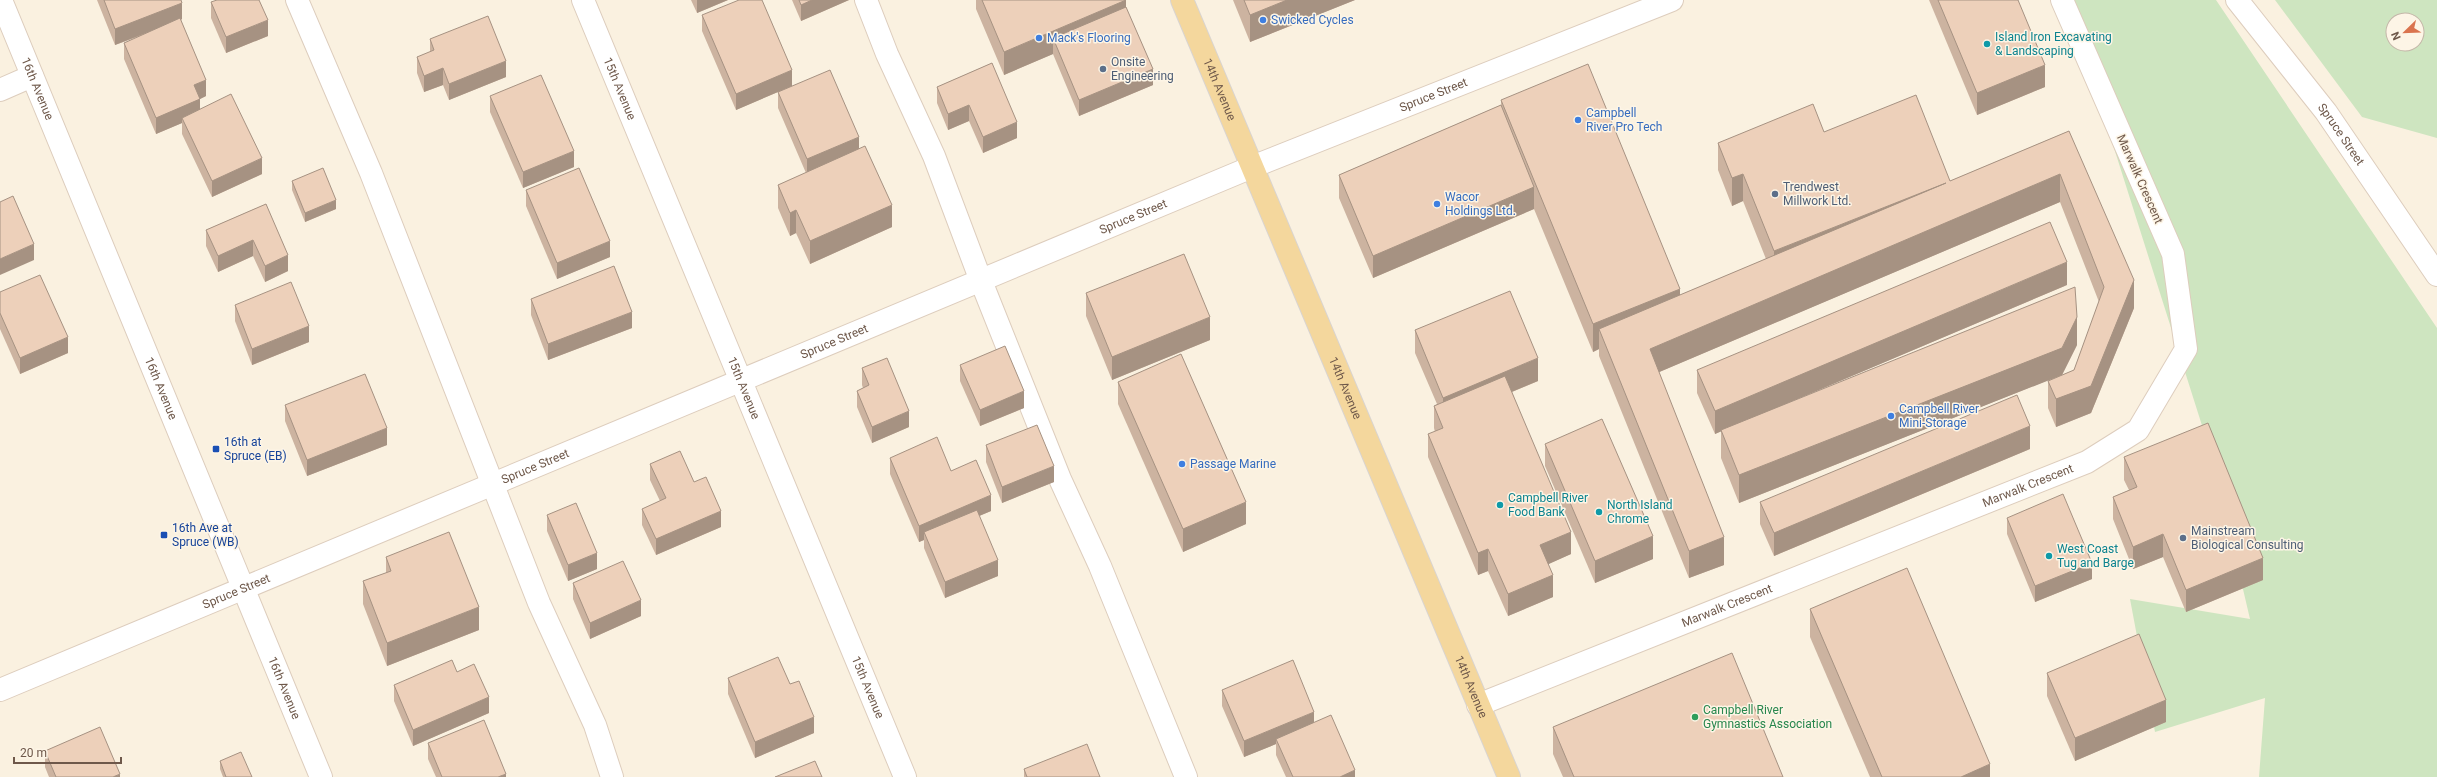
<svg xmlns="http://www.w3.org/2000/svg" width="2437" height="777" font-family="Roboto,sans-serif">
	<rect width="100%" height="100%" fill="#faf1e0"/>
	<g fill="#cee5c0" fill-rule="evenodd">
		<path d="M 2065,0 L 2216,0 L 2437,328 L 2437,777 L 2259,777 L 2265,698 L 2155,732 L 2130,599 L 2250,619 L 2212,457 L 2107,126 Z"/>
		<path d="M 2275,0 L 2437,0 L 2437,138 L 2362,117 ZM 2393,20 L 2417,20 L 2417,44 L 2393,44 Z"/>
	</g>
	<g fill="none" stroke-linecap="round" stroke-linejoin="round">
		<defs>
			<g id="minor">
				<path id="s1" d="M 1,0 L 321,777"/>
				<path d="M 297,0 L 371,173 L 539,603 L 595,725 L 612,777"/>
				<path id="s2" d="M 583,0 L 905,777"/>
				<path d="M 866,0 L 887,54 L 934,156 L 981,281 L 1060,479 L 1100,566 L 1186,777"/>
				<path id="s3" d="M 2237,0 L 2326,112 L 2437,275"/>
				<path d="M 0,90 L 32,76"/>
				<path id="s4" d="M 0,690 L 1252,167 L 1672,0"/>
				<path id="s5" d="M 1478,705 L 2087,462 L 2138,430 L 2186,349 L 2173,254 L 2062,0"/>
			</g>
			<g id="major">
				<path id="s6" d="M 1182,0 L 1509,777"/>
			</g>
		</defs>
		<use href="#minor" stroke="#ddcdbd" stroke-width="24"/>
		<use href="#major" stroke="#d9d4d0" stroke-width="24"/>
		<use href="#minor" stroke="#fff" stroke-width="22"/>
		<use href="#major" stroke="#f4d79d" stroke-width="22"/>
	</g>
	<g fill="#ccb3a0">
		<path d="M 97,0 L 181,0 L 182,19 L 181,20 L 206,96 L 200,99 L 200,109 L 262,174 L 212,197 L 182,134 L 182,123 L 156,134 L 124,59 L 124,43 L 140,36 L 115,45 Z"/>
		<path d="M 691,0 L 728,0 L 697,13 Z"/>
		<path d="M 792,0 L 849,0 L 801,21 Z"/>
		<path d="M 976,0 L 1126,0 L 1126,7 L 1153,85 L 1079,116 L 1053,54 L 1004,75 L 976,9 Z"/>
		<path d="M 1233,0 L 1355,0 L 1250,42 Z"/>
		<path d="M 1929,0 L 2018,0 L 2045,87 L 1977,115 Z"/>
		<path d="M 211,2 L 268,36 L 226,53 L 211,18 Z"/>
		<path d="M 702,15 L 792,86 L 859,149 L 892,227 L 810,264 L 796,233 L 790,236 L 778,208 L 778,185 L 806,173 L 778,108 L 778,92 L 736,110 L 702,31 Z"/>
		<path d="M 430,39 L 506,77 L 449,100 L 443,85 L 424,92 L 417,73 L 417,57 L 430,52 Z"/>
		<path d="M 992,63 L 1017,138 L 983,153 L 969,121 L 948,130 L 937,103 L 937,87 Z"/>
		<path d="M 490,96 L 574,167 L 523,188 L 490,112 Z"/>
		<path d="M 1501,100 L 1680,295 L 1766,259 L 1743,201 L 1732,206 L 1718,170 L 1718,143 L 1824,132 L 1950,181 L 2069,131 L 2134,308 L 2091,413 L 2056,427 L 2048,408 L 2048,381 L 2051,379 L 1739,503 L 1721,458 L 1721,431 L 1715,434 L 1697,393 L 1697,370 L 2067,285 L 1769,411 L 2077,345 L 2062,375 L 2074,370 L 2099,302 L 2060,202 L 1659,372 L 1724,565 L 1689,578 L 1599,356 L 1599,349 L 1593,352 L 1534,209 L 1373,278 L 1339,198 L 1339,175 L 1501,105 Z"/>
		<path d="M 292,181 L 336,209 L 305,222 L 292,190 Z"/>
		<path d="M 526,190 L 610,257 L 557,279 L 526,206 Z"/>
		<path d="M 266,204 L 288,271 L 265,282 L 253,256 L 218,272 L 206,246 L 206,230 Z"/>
		<path d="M 0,292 L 68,353 L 20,374 L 0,329 Z"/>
		<path d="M 1086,293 L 1210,340 L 1112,380 L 1086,316 Z"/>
		<path d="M 531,299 L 632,328 L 548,360 L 531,315 Z"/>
		<path d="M 235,305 L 309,342 L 252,365 L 235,321 Z"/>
		<path d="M 1415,330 L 1538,381 L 1512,392 L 1571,554 L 1548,564 L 1553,597 L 1508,616 L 1488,571 L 1478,575 L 1428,457 L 1428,434 L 1435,432 L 1434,428 L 1434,406 L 1437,404 L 1415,353 Z"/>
		<path d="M 960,365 L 1024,408 L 980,426 L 960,381 Z"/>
		<path d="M 862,368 L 909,427 L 872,443 L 857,407 L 857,391 L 863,388 L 862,385 Z"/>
		<path d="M 1118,382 L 1246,524 L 1183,552 L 1118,404 Z"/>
		<path d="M 285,405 L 387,445 L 307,476 L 285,421 Z"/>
		<path d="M 1545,444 L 1653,559 L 1595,583 L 1545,466 Z"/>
		<path d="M 986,445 L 1054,482 L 1002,503 L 986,462 Z"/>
		<path d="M 2030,449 L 1774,556 L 1760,524 L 1760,502 Z"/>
		<path d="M 2124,457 L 2263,580 L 2186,612 L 2163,557 L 2133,569 L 2113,519 L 2113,497 L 2129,490 L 2124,480 Z"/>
		<path d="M 890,458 L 951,471 L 991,511 L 979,516 L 998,576 L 945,598 L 924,548 L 924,540 L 919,542 L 890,474 Z"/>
		<path d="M 650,464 L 694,482 L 721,527 L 656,555 L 642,525 L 642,509 L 660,501 L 650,480 Z"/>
		<path d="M 547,515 L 597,569 L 568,581 L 547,531 Z"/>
		<path d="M 2007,518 L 2092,579 L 2035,602 L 2007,534 Z"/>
		<path d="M 386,557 L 479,630 L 387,666 L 363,604 L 363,581 L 386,573 Z"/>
		<path d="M 573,583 L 641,616 L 590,639 L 573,599 Z"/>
		<path d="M 1810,609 L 1990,777 L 1870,777 L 1810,637 Z"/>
		<path d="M 2047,673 L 2166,722 L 2075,761 L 2047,696 Z"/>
		<path d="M 728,678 L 790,684 L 814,733 L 755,758 L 728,694 Z"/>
		<path d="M 394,685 L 489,713 L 413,746 L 394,701 Z"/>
		<path d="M 1222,690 L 1314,723 L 1355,777 L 1286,777 L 1276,755 L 1276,744 L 1244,757 L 1222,706 Z"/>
		<path d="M 1553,727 L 1783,777 L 1563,777 L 1553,754 Z"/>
		<path d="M 428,743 L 506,777 L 436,777 L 428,759 Z"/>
		<path d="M 45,751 L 120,777 L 49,777 L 45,767 Z"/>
		<path d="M 220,761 L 252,777 L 223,777 L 220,769 Z"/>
		<path d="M 1024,769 L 1100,777 L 1024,777 Z"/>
	</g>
	<g fill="#a69282">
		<path d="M 697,0 L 728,0 L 697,13 Z"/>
		<path d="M 812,0 L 849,0 L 801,21 L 801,5 Z"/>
		<path d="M 1126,0 L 1126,23 L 1053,38 L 1053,54 L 1004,75 L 1004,52 Z"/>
		<path d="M 1287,0 L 1355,0 L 1250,42 L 1250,15 Z"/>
		<path d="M 182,3 L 182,19 L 115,45 L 115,29 Z"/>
		<path d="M 268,20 L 268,36 L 226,53 L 226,37 Z"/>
		<path d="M 506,61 L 506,77 L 449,100 L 449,84 Z"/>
		<path d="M 2045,65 L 2045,87 L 1977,115 L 1977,93 Z"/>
		<path d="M 443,68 L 443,85 L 424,92 L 424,76 Z"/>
		<path d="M 1153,69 L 1153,85 L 1079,116 L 1079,100 Z"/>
		<path d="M 792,70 L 792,86 L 736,110 L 736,94 Z"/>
		<path d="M 206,80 L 206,96 L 200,99 L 200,115 L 182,118 L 182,123 L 156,134 L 156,118 L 194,85 Z"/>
		<path d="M 969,105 L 969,121 L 948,130 L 948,114 Z"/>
		<path d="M 1017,122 L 1017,138 L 983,153 L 983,137 Z"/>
		<path d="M 859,137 L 859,153 L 807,175 L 807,159 Z"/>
		<path d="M 574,151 L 574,167 L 523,188 L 523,172 Z"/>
		<path d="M 262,158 L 262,174 L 212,197 L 212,181 Z"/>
		<path d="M 1743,174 L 1743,201 L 1732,206 L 1732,178 Z"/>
		<path d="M 2060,174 L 2060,202 L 1650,376 L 1650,349 Z"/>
		<path d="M 1946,183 L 1774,278 L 1774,251 Z"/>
		<path d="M 1534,187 L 1534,209 L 1373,278 L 1373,256 Z"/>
		<path d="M 336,200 L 336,209 L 305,222 L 305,213 Z"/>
		<path d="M 892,205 L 892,227 L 810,264 L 810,241 Z"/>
		<path d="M 796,210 L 796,233 L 790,236 L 790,213 Z"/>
		<path d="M 253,240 L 253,256 L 218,272 L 218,256 Z"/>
		<path d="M 610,241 L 610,257 L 557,279 L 557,263 Z"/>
		<path d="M 34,244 L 34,260 L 0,275 L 0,259 Z"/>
		<path d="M 288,255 L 288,271 L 265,282 L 265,266 Z"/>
		<path d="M 2067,262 L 2067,285 L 1715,434 L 1715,411 Z"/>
		<path d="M 2134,280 L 2134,308 L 2091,413 L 2056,427 L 2056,399 Z"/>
		<path d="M 1680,289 L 1680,316 L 1599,329 L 1599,349 L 1593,352 L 1593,324 Z"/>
		<path d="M 632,312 L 632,328 L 548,360 L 548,344 Z"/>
		<path d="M 1210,317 L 1210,340 L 1112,380 L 1112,357 Z"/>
		<path d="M 2077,317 L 2077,345 L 2062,375 L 1739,503 L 1739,475 Z"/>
		<path d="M 309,326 L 309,342 L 252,365 L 252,349 Z"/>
		<path d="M 68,337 L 68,353 L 20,374 L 20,358 Z"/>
		<path d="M 1538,358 L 1538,381 L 1443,420 L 1443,398 Z"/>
		<path d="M 1024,391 L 1024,408 L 980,426 L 980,410 Z"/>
		<path d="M 909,411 L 909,427 L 872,443 L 872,427 Z"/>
		<path d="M 2030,426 L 2030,449 L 1774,556 L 1774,533 Z"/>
		<path d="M 387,428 L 387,445 L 307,476 L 307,460 Z"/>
		<path d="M 1054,466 L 1054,482 L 1002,503 L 1002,487 Z"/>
		<path d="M 991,495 L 991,511 L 927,538 L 924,532 L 924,540 L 919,542 L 919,526 Z"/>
		<path d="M 1246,502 L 1246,524 L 1183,552 L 1183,529 Z"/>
		<path d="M 721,511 L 721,527 L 656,555 L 656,539 Z"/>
		<path d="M 1571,532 L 1571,554 L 1540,568 L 1540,545 Z"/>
		<path d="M 2163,534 L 2163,557 L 2133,569 L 2133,547 Z"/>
		<path d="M 1653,536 L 1653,559 L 1595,583 L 1595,561 Z"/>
		<path d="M 1724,537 L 1724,565 L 1689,578 L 1689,551 Z"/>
		<path d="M 1488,549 L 1488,571 L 1478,575 L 1478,553 Z"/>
		<path d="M 597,553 L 597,569 L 568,581 L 568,565 Z"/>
		<path d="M 2263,558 L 2263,580 L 2186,612 L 2186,590 Z"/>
		<path d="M 998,560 L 998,576 L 945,598 L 945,582 Z"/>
		<path d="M 2092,563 L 2092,579 L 2035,602 L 2035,586 Z"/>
		<path d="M 1553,575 L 1553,597 L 1508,616 L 1508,594 Z"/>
		<path d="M 641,600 L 641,616 L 590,639 L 590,623 Z"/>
		<path d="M 479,607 L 479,630 L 387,666 L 387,643 Z"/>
		<path d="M 489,697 L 489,713 L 413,746 L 413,730 Z"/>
		<path d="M 2166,700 L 2166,722 L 2075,761 L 2075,738 Z"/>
		<path d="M 1314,712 L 1314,728 L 1276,739 L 1276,744 L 1244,757 L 1244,741 Z"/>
		<path d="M 814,717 L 814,733 L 755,758 L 755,742 Z"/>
		<path d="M 1990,764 L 1990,777 L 1961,777 Z"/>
		<path d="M 1355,770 L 1355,777 L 1340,777 Z"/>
		<path d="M 120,774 L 120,777 L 113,777 Z"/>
		<path d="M 506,774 L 506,777 L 498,777 Z"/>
	</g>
	<g fill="#edd0ba" stroke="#a69282">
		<path d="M 104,0 L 181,0 L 182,3 L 115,29 Z"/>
		<path d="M 217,0 L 259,0 L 268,20 L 226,37 L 211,2 Z"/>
		<path d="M 739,0 L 762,0 L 792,70 L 736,94 L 702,15 Z"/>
		<path d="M 799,0 L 812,0 L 801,5 Z"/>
		<path d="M 982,0 L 1126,0 L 1004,52 Z"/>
		<path d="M 1244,0 L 1287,0 L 1250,15 Z"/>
		<path d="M 1938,0 L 2018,0 L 2045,65 L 1977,93 Z"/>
		<path d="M 1126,7 L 1153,69 L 1079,100 L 1053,38 Z"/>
		<path d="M 488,16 L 506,61 L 449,84 L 443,68 L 424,76 L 417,57 L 434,50 L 430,39 Z"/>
		<path d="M 180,18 L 206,80 L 194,85 L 200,99 L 156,118 L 124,43 Z"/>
		<path d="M 992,63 L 1017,122 L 983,137 L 969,105 L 948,114 L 937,87 Z"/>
		<path d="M 1588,64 L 1680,289 L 1593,324 L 1501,100 Z"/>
		<path d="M 830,70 L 859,137 L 807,159 L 778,92 Z"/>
		<path d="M 541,75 L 574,151 L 523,172 L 490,96 Z"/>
		<path d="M 231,94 L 262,158 L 212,181 L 182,118 Z"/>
		<path d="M 1916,95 L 1950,181 L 2069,131 L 2134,280 L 2091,386 L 2056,399 L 2048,381 L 2074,370 L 2104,287 L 2060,174 L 1650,349 L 1724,537 L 1689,551 L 1599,329 L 1946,183 L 1774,251 L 1743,174 L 1732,178 L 1718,143 L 1813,104 L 1824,132 Z"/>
		<path d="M 1501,105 L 1534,187 L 1373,256 L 1339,175 Z"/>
		<path d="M 865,146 L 892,205 L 810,241 L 796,210 L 790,213 L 778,185 Z"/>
		<path d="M 323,168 L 336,200 L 305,213 L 292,181 Z"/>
		<path d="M 579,168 L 610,241 L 557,263 L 526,190 Z"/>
		<path d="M 13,196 L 34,244 L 0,259 L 0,202 Z"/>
		<path d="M 266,204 L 288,255 L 265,266 L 253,240 L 218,256 L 206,230 Z"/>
		<path d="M 2050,222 L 2067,262 L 1715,411 L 1697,370 Z"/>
		<path d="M 1184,254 L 1210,317 L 1112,357 L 1086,293 Z"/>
		<path d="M 614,266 L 632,312 L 548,344 L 531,299 Z"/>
		<path d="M 40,275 L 68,337 L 20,358 L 0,313 L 0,292 Z"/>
		<path d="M 291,282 L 309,326 L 252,349 L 235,305 Z"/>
		<path d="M 2075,287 L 2077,317 L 2062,348 L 1739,475 L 1721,430 Z"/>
		<path d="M 1510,291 L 1538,358 L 1443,398 L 1415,330 Z"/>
		<path d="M 1005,346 L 1024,391 L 980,410 L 960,365 Z"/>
		<path d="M 1181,354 L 1246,502 L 1183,529 L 1118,382 Z"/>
		<path d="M 887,358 L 909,411 L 872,427 L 857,391 L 869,385 L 862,368 Z"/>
		<path d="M 365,374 L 387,428 L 307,460 L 285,405 Z"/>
		<path d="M 1505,376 L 1571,532 L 1540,545 L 1553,575 L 1508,594 L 1488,549 L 1478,553 L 1428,434 L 1443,428 L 1434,406 Z"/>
		<path d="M 2017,395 L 2030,426 L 1774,533 L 1760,502 Z"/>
		<path d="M 1602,419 L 1653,536 L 1595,561 L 1545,444 Z"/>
		<path d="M 2208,423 L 2263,558 L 2186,590 L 2163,534 L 2133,547 L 2113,497 L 2137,487 L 2124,457 Z"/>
		<path d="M 1037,425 L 1054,466 L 1002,487 L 986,445 Z"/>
		<path d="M 937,437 L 951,471 L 976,460 L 991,495 L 919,526 L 890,458 Z"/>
		<path d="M 680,451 L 694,482 L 706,477 L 721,511 L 656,539 L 642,509 L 666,498 L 650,464 Z"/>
		<path d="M 2063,494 L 2092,563 L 2035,586 L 2007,518 Z"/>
		<path d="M 576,503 L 597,553 L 568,565 L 547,515 Z"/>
		<path d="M 977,510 L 998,560 L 945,582 L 924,532 Z"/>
		<path d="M 449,532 L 479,607 L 387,643 L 363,581 L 391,571 L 386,557 Z"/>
		<path d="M 623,561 L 641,600 L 590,623 L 573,583 Z"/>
		<path d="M 1907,568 L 1990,764 L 1961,777 L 1882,777 L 1810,609 Z"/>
		<path d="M 2139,634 L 2166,700 L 2075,738 L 2047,673 Z"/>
		<path d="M 1732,653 L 1783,777 L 1574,777 L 1553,727 Z"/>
		<path d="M 778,657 L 790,684 L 799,681 L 814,717 L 755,742 L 728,678 Z"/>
		<path d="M 452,660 L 457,672 L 474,664 L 489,697 L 413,730 L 394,685 Z"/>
		<path d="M 1293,660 L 1314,712 L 1244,741 L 1222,690 Z"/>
		<path d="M 1331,715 L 1355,770 L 1340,777 L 1293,777 L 1276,739 Z"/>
		<path d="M 484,720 L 506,774 L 498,777 L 442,777 L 428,743 Z"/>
		<path d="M 100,727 L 120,774 L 113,777 L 56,777 L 45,751 Z"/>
		<path d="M 1087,744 L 1100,777 L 1027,777 L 1024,769 Z"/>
		<path d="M 241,752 L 252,777 L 226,777 L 220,761 Z"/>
		<path d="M 815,761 L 822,777 L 775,777 Z"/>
	</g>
	<g fill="#3f7fe0" stroke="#fdf5e6" stroke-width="1.5">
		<circle cx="1263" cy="20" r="4"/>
		<circle cx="1039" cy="38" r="4"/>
		<circle cx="1578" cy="120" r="4"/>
		<circle cx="1437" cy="204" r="4"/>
		<circle cx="1891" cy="416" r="4"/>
		<circle cx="1182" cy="464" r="4"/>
	</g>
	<g fill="#0f9aa8" stroke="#fdf5e6" stroke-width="1.5">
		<circle cx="1987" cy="44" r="4"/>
		<circle cx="1500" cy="505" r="4"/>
		<circle cx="1599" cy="512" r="4"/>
		<circle cx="2049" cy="556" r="4"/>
	</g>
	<g fill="#5c6f8a" stroke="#fdf5e6" stroke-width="1.5">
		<circle cx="1103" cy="69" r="4"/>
		<circle cx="1775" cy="194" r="4"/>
		<circle cx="2183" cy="538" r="4"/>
	</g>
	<g fill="#1a4fb4" stroke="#fdf5e6" stroke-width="1.5">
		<rect x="212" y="445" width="8" height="8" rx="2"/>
		<rect x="160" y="531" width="8" height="8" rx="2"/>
	</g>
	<circle fill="#2e9e5b" stroke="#fdf5e6" stroke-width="1.5" cx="1695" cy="717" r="4"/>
	<g text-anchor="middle" stroke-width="3" stroke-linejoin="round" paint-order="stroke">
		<g font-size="12" fill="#366cbe" stroke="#fdf5e6" text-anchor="start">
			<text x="1271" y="24">Swicked Cycles</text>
			<text x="1047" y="42">Mack's Flooring</text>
			<text x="1586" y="117">Campbell<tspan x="1586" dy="14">River Pro Tech</tspan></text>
			<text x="1445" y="201">Wacor<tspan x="1445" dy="14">Holdings Ltd.</tspan></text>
			<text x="1899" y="413">Campbell River<tspan x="1899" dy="14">Mini-Storage</tspan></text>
			<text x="1190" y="468">Passage Marine</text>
		</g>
		<g font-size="12" fill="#0d838f" stroke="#fdf5e6" text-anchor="start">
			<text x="1995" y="41">Island Iron Excavating<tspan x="1995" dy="14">&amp; Landscaping</tspan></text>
			<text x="1508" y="502">Campbell River<tspan x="1508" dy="14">Food Bank</tspan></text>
			<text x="1607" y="509">North Island<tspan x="1607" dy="14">Chrome</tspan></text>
			<text x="2057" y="553">West Coast<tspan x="2057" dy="14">Tug and Barge</tspan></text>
		</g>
		<g font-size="12" fill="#4e5e75" stroke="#fdf5e6" text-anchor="start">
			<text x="1111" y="66">Onsite<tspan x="1111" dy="14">Engineering</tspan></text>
			<text x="1783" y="191">Trendwest<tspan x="1783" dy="14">Millwork Ltd.</tspan></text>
			<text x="2191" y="535">Mainstream<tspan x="2191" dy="14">Biological Consulting</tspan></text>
		</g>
		<g font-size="12" fill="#6e584a" stroke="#fdf5e6">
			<text dy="4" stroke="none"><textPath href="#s1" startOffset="96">16th Avenue</textPath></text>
			<text dy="4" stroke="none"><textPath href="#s2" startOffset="96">15th Avenue</textPath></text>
			<text dy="4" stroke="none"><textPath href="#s6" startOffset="97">14th Avenue</textPath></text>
			<text dy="4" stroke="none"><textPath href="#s4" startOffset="1552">Spruce Street</textPath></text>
			<text dy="4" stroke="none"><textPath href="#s3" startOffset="170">Spruce Street</textPath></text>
			<text transform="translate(2140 179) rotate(66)" y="4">Marwalk Crescent</text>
			<text dy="4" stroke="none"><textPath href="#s4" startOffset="1228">Spruce Street</textPath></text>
			<text dy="4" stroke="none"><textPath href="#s4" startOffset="904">Spruce Street</textPath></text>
			<text dy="4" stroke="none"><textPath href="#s2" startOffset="420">15th Avenue</textPath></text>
			<text dy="4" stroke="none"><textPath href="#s1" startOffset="420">16th Avenue</textPath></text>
			<text dy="4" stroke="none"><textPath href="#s6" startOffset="421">14th Avenue</textPath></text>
			<text dy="4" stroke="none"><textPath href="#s4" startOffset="580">Spruce Street</textPath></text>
			<text dy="4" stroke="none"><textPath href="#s5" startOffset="592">Marwalk Crescent</textPath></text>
			<text dy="4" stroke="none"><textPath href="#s4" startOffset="256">Spruce Street</textPath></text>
			<text dy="4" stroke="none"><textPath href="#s5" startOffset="268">Marwalk Crescent</textPath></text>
			<text dy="4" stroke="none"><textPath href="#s6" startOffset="745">14th Avenue</textPath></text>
			<text dy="4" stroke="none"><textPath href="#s1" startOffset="744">16th Avenue</textPath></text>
			<text dy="4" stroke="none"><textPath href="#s2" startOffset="744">15th Avenue</textPath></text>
		</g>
		<g font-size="12" fill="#164399" stroke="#fdf5e6" text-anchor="start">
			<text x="224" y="446">16th at<tspan x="224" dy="14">Spruce (EB)</tspan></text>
			<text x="172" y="532">16th Ave at<tspan x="172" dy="14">Spruce (WB)</tspan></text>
		</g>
		<g font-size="12" fill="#27864d" stroke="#fdf5e6" text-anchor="start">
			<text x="1703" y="714">Campbell River<tspan x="1703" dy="14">Gymnastics Association</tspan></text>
		</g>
	</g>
	<g transform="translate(2405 32) rotate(247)"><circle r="19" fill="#fdf5e6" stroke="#c4b6a8"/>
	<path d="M0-3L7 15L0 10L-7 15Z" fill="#da744e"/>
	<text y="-6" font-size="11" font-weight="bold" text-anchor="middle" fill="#6e584a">N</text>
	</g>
	<path d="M14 757v6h107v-6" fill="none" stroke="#6e584a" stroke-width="2"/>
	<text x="20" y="757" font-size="12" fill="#6e584a" stroke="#fdf5e6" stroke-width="3" paint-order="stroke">20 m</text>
</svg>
